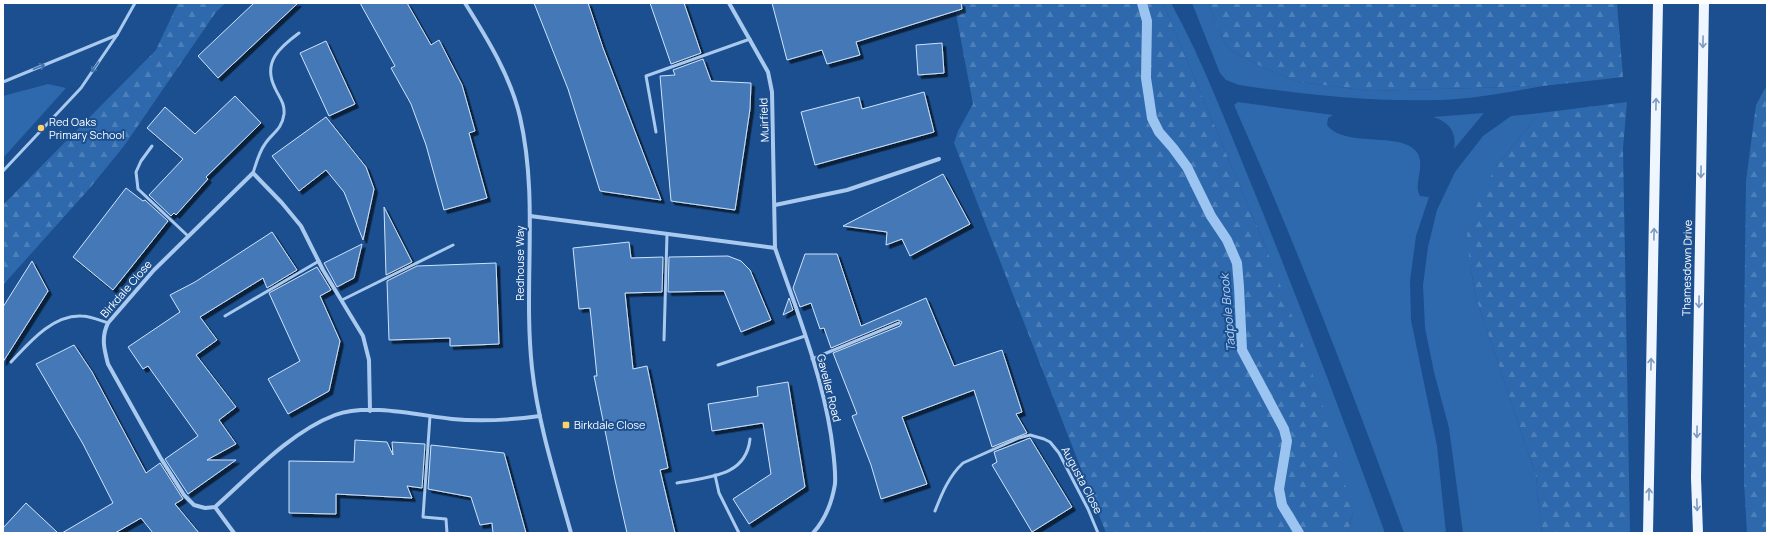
<svg xmlns="http://www.w3.org/2000/svg" width="1770" height="536" font-family="Manrope,sans-serif">
	<defs>
		<pattern id="forest-firs" width="22" height="20" patternUnits="userSpaceOnUse"><rect width="22" height="20" fill="#2e69ad"/><path d="M5 1l3.5 6h-7zM16 11l3.5 6h-7z" fill="#4d80b9"/></pattern>
		<filter id="shadow"><feDropShadow dx="3.5" dy="3.5" stdDeviation="0" flood-color="#0009"/></filter>
	</defs>
	<rect width="100%" height="100%" fill="#1b4f8f"/>
	<g fill="#2e69ad">
		<path d="M 1163,3 L 1171,3 C 1204,63 1228,128 1254,191 C 1300,304 1343,418 1385,533 L 1348,533 L 1353,513 L 1266,248 Z"/>
		<path d="M 1192,3 L 1208,3 L 1224,42 L 1230,50 L 1266,69 L 1299,82 L 1370,91 L 1543,86 C 1509,92 1475,99 1440,100 C 1371,102 1307,95 1239,85 L 1226,80 L 1220,73 Z"/>
		<path d="M 48,84 L 66,88 L 3,158 L 3,96 Z"/>
		<path d="M 1238,102 L 1333,115 L 1328,118 L 1327,125 C 1345,149 1405,130 1418,154 C 1425,168 1413,184 1420,196 L 1429,197 L 1416,236 L 1410,281 L 1411,320 L 1437,446 L 1446,533 L 1404,533 C 1352,389 1296,245 1234,105 Z"/>
		<path d="M 1484,113 L 1454,149 C 1457,132 1449,122 1433,117 Z"/>
		<path d="M 1540,113 L 1495,168 L 1470,264 L 1476,298 L 1536,476 L 1542,533 L 1463,533 L 1449,428 L 1434,372 L 1425,328 L 1423,285 L 1428,247 L 1437,210 L 1455,172 L 1483,136 L 1511,116 Z"/>
	</g>
	<g fill="url(#forest-firs)">
		<path d="M 178,3 L 225,3 L 216,12 L 124,146 L 89,189 L 3,285 L 3,205 L 156,50 Z"/>
		<path d="M 954,3 L 1163,3 L 1266,248 L 1302,342 L 1327,418 L 1353,513 L 1348,533 L 1106,533 L 954,143 L 958,131 L 973,104 Z"/>
		<path d="M 1208,3 L 1617,3 L 1623,77 L 1543,86 L 1370,91 L 1299,82 L 1266,69 L 1230,50 L 1224,42 Z"/>
		<path d="M 1767,85 L 1767,533 L 1747,533 L 1744,481 L 1744,335 L 1746,181 L 1756,105 Z"/>
		<path d="M 1627,102 L 1623,148 L 1630,533 L 1542,533 L 1536,476 L 1476,298 L 1470,264 L 1467,234 L 1473,213 L 1495,168 L 1540,113 Z"/>
	</g>
	<g fill="none" stroke-linecap="round" stroke-linejoin="round">
		<path stroke="#9cc4f0" stroke-width="10" d="M 1142,3 L 1147,21 L 1146,78 L 1152,118 L 1159,132 L 1173,148 L 1187,167 L 1211,216 L 1227,240 L 1237,263 L 1239,287 L 1242,350 L 1284,429 L 1287,441 L 1279,489 L 1282,505 L 1299,533"/>
	</g>
	<g fill="#4478b7" stroke="#cfe3fa" filter="url(#shadow)">
		<path d="M 254,3 L 298,3 L 218,78 L 198,56 Z"/>
		<path d="M 360,3 L 407,3 L 431,45 L 439,40 L 462,85 L 475,131 L 469,133 L 487,198 L 444,210 L 426,145 L 411,104 L 391,68 L 395,66 Z"/>
		<path d="M 534,3 L 588,3 L 603,48 L 661,200 L 600,191 L 568,89 Z"/>
		<path d="M 650,3 L 684,3 L 701,53 L 671,64 Z"/>
		<path d="M 772,3 L 961,3 L 962,9 L 856,42 L 860,55 L 827,64 L 822,50 L 787,60 Z"/>
		<path d="M 326,41 L 355,104 L 329,116 L 300,53 Z"/>
		<path d="M 942,43 L 944,73 L 918,75 L 916,45 Z"/>
		<path d="M 703,59 L 711,81 L 751,83 L 750,109 L 735,210 L 671,201 L 660,76 L 675,75 L 673,70 Z"/>
		<path d="M 924,92 L 934,132 L 815,165 L 801,112 L 859,97 L 862,109 Z"/>
		<path d="M 235,96 L 261,123 L 206,177 L 208,179 L 176,215 L 174,213 L 171,216 L 149,195 L 183,159 L 147,128 L 165,107 L 195,134 Z"/>
		<path d="M 326,117 L 366,167 L 374,189 L 363,240 L 344,192 L 326,170 L 299,191 L 272,156 Z"/>
		<path d="M 943,174 L 970,224 L 910,256 L 902,239 L 886,245 L 887,232 L 843,226 Z"/>
		<path d="M 126,188 L 143,201 L 145,200 L 168,221 L 113,290 L 73,257 Z"/>
		<path d="M 384,207 L 412,262 L 386,275 Z"/>
		<path d="M 272,232 L 297,270 L 267,288 L 263,278 L 200,317 L 217,340 L 196,355 L 236,407 L 219,420 L 236,444 L 207,460 L 236,460 L 188,494 L 165,459 L 198,436 L 148,366 L 143,369 L 128,347 L 180,312 L 170,295 L 195,282 Z"/>
		<path d="M 629,242 L 631,258 L 663,257 L 662,292 L 625,293 L 633,369 L 647,366 L 668,468 L 660,470 L 675,533 L 627,533 L 615,480 L 594,376 L 597,376 L 590,308 L 579,309 L 573,248 Z"/>
		<path d="M 362,244 L 354,278 L 337,287 L 324,263 Z"/>
		<path d="M 805,254 L 837,254 L 861,326 L 926,298 L 954,366 L 1002,350 L 1022,412 L 1016,414 L 1027,433 L 992,447 L 974,390 L 902,417 L 927,484 L 881,499 L 871,465 L 852,416 L 857,414 L 833,353 L 900,326 L 902,322 L 898,320 L 831,348 L 824,328 L 820,329 L 811,303 L 800,307 L 793,288 Z"/>
		<path d="M 728,256 L 741,261 L 750,270 L 771,320 L 741,332 L 724,291 L 668,292 L 669,257 Z"/>
		<path d="M 32,261 L 48,291 L 3,362 L 3,307 Z"/>
		<path d="M 496,263 L 499,344 L 450,346 L 450,338 L 389,340 L 387,281 L 417,266 Z"/>
		<path d="M 317,267 L 331,290 L 320,296 L 340,341 L 329,391 L 288,414 L 268,379 L 300,361 L 269,293 Z"/>
		<path d="M 789,298 L 793,310 L 783,315 Z"/>
		<path d="M 74,345 L 92,372 L 146,473 L 160,463 L 183,499 L 175,504 L 199,533 L 153,533 L 141,518 L 115,533 L 62,533 L 113,503 L 83,444 L 36,364 Z"/>
		<path d="M 788,382 L 805,487 L 749,524 L 733,499 L 771,474 L 763,423 L 712,431 L 708,404 L 758,396 L 757,387 Z"/>
		<path d="M 1030,438 L 1072,507 L 1032,532 L 992,465 L 997,462 L 994,452 Z"/>
		<path d="M 355,440 L 387,442 L 393,455 L 392,442 L 425,444 L 422,488 L 407,486 L 412,498 L 336,494 L 336,514 L 289,513 L 289,461 L 354,462 Z"/>
		<path d="M 431,445 L 504,453 L 526,533 L 493,533 L 492,523 L 480,525 L 471,497 L 428,489 Z"/>
		<path d="M 26,503 L 58,533 L 3,533 L 3,528 Z"/>
	</g>
	<g fill="none" stroke-linecap="round" stroke-linejoin="round">
		<g stroke="#a9c9ee" stroke-width="3">
			<path d="M 3,82 L 117,35"/>
			<path d="M 656,132 L 646,76 L 750,39"/>
			<path d="M 152,146 L 141,161 L 136,172 L 138,189 L 188,236"/>
			<path d="M 3,171 L 81,88 L 117,35 L 135,3"/>
			<path d="M 253,173 C 256,164 259,152 265,144 C 272,133 282,130 284,114 C 285,103 279,97 275,88 C 262,62 280,47 299,33"/>
			<path d="M 342,300 L 453,245"/>
			<path d="M 225,316 L 319,261"/>
			<path d="M 664,340 L 667,234"/>
			<path d="M 812,359 L 899,323"/>
			<path d="M 11,362 C 29,343 52,315 81,316 C 90,316 99,320 108,323"/>
			<path d="M 718,365 L 805,336"/>
			<path d="M 430,416 L 423,517 L 446,519 L 447,533"/>
			<path d="M 715,475 L 719,493 L 739,533"/>
			<path d="M 677,483 C 708,477 746,477 750,439"/>
			<path d="M 935,511 C 942,493 949,476 963,463 L 1019,438 L 1030,435 L 1044,439 L 1050,442 L 1059,453 L 1088,509 L 1098,533"/>
		</g>
		<g stroke="#a9c9ee" stroke-width="4">
			<path d="M 465,3 C 487,38 511,77 520,117 C 539,200 523,284 532,368 C 538,424 556,479 571,533"/>
			<path d="M 775,205 L 847,190 L 939,159"/>
			<path d="M 530,216 L 775,248 L 772,92 L 768,72 L 729,3"/>
			<path d="M 775,248 C 796,309 821,371 831,435 C 833,451 836,468 835,484 C 832,502 825,520 813,533"/>
			<path d="M 370,411 L 369,360 L 363,336 L 323,270 L 301,226 L 282,203 L 253,173 L 154,270 L 108,323 C 101,337 104,349 108,364 L 160,457 L 184,495 L 194,505 L 205,508 L 215,507 C 250,476 290,432 335,415 C 369,403 417,415 452,419 C 482,422 510,420 540,416"/>
			<path d="M 215,507 L 234,533"/>
		</g>
		<g stroke="#f0f6ff" stroke-width="10">
			<path d="M 1648,533 L 1658,3"/>
			<path d="M 1698,533 L 1696,478 L 1704,3"/>
		</g>
	</g>
	<defs><path id="oneway-shaft" d="M-6 0H5M1.5-3L5.5 0L1.5 3" fill="none" stroke-width="1.6" stroke-linecap="round" stroke-linejoin="round"/></defs>
	<g stroke="#7b9ac1">
		<use href="#oneway-shaft" transform="translate(1703 42) rotate(91)"/>
		<use href="#oneway-shaft" transform="translate(1656 104) rotate(-89)"/>
		<use href="#oneway-shaft" transform="translate(1701 172) rotate(91)"/>
		<use href="#oneway-shaft" transform="translate(1654 234) rotate(-89)"/>
		<use href="#oneway-shaft" transform="translate(1699 302) rotate(91)"/>
		<use href="#oneway-shaft" transform="translate(1651 364) rotate(-89)"/>
		<use href="#oneway-shaft" transform="translate(1697 432) rotate(91)"/>
		<use href="#oneway-shaft" transform="translate(1649 494) rotate(-89)"/>
		<use href="#oneway-shaft" transform="translate(1697 505) rotate(88)"/>
	</g>
	<g stroke="#4674ac">
		<use href="#oneway-shaft" transform="translate(39 67) rotate(-21)"/>
		<use href="#oneway-shaft" transform="translate(95 67) rotate(125)"/>
	</g>
	<g fill="#ffd166" stroke="#1b4f8f" stroke-width="1.5">
		<circle cx="41" cy="128" r="4"/>
		<rect x="562" y="421" width="8" height="8" rx="2"/>
	</g>
	<g text-anchor="middle" stroke-width="4" stroke-linejoin="round" paint-order="stroke">
		<g font-size="11" fill="#fff" stroke="#1b4f8f">
			<text transform="translate(764 120) rotate(-92)" y="4">Muirfield</text>
			<text transform="translate(520 263) rotate(-90)" y="4">Redhouse Way</text>
			<text transform="translate(1687 268) rotate(-89)" y="4">Thamesdown Drive</text>
			<text transform="translate(126 289) rotate(-49)" y="4">Birkdale Close</text>
			<text transform="translate(829 388) rotate(76)" y="4">Gaveller Road</text>
			<text transform="translate(1082 480) rotate(62)" y="4">Augusta Close</text>
		</g>
		<g font-size="11" fill="#fff" stroke="#1b4f8f" text-anchor="start">
			<text x="49" y="126">Red Oaks<tspan x="49" dy="13">Primary School</tspan></text>
			<text x="574" y="429">Birkdale Close</text>
		</g>
		<g font-size="12" font-style="italic" fill="#b5d3f5" stroke="#1b4f8f">
			<text transform="translate(1228 313) rotate(-95)" y="4">Tadpole Brook</text>
		</g>
	</g>
	<rect width="1770" height="536" fill="none" stroke="#ffffff" stroke-width="8"/>
</svg>
